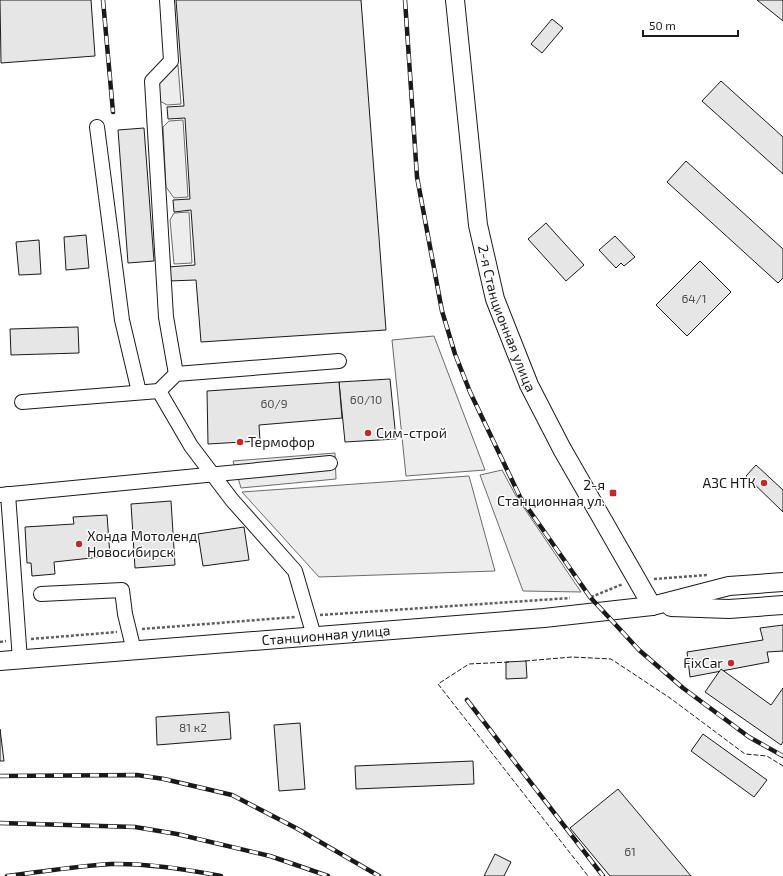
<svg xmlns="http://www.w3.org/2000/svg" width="783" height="876" font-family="'Exo 2',sans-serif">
	<rect width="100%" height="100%" fill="#fff"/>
	<g fill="#ededed" stroke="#6a6a6a">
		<path d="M 178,65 L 181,104 L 167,105 L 158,100 L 157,83 Z"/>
		<path d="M 183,120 L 188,197 L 174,198 L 166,187 L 163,127 L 169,121 Z"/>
		<path d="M 189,212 L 192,263 L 174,264 L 170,220 L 174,213 Z"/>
		<path d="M 434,336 L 485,470 L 406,476 L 392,340 Z"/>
		<path d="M 335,453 L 336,479 L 241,488 L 233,461 Z"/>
		<path d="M 502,470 L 516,496 L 581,592 L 523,591 L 480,475 Z"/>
		<path d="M 469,476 L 495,571 L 319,577 L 242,492 Z"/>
	</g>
	<g fill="#e6e6e6" stroke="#1a1a1a">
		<path d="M 0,0 L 91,0 L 95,56 L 1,63 Z"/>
		<path d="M 176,0 L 361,0 L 386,330 L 201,342 L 196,280 L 168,281 L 168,267 L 195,265 L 191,210 L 174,212 L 173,200 L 190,199 L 185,118 L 168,119 L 167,107 L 184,106 Z"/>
		<path d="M 757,0 L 783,0 L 783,21 Z"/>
		<path d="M 552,19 L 563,28 L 542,53 L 531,44 Z"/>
		<path d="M 721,81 L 783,137 L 783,174 L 702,101 Z"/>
		<path d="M 144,128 L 154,261 L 128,263 L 118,130 Z"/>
		<path d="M 686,161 L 783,249 L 783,278 L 778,283 L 667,182 Z"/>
		<path d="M 546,223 L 584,265 L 566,281 L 528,239 Z"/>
		<path d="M 86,235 L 89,268 L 66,270 L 64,237 Z"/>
		<path d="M 615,236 L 635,257 L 624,266 L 621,263 L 616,268 L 599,250 Z"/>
		<path d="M 39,240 L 41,274 L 19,275 L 16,242 Z"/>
		<path d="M 700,261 L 731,292 L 687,336 L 656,305 Z"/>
		<path d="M 78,327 L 79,353 L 11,355 L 10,329 Z"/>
		<path d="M 390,379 L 396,439 L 345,442 L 339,382 Z"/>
		<path d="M 339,382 L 342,418 L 259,425 L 260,441 L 208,444 L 207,391 Z"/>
		<path d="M 756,465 L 783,490 L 783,512 L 746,476 Z"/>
		<path d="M 171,501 L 175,565 L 135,568 L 131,504 Z"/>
		<path d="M 107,515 L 110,556 L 54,562 L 55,574 L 32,576 L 31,563 L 27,563 L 25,527 L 74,524 L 73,517 Z"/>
		<path d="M 244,527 L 249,560 L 203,566 L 198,534 Z"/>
		<path d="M 783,625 L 783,651 L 767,652 L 769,662 L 690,677 L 687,652 L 763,640 L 760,628 Z"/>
		<path d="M 526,661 L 527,678 L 506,679 L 506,662 Z"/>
		<path d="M 721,669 L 771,705 L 783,688 L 783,742 L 781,745 L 705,692 Z"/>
		<path d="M 229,712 L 231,739 L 157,745 L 156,717 Z"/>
		<path d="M 300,723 L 305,789 L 279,791 L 274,725 Z"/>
		<path d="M 0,729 L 4,761 L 0,761 Z"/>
		<path d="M 703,734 L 767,780 L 754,797 L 691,751 Z"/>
		<path d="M 473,761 L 474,784 L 356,789 L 355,766 Z"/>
		<path d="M 618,789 L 691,876 L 610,876 L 570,828 Z"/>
		<path d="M 495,854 L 511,862 L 504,876 L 484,876 Z"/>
	</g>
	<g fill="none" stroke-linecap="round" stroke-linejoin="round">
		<defs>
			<g id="minor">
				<path d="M 167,0 L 171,61 L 152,81 L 166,317 L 176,374"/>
				<path d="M 97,127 L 122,320 L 139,392"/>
				<path d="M 22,402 L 159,391"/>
				<path d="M 8,494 L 20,660"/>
				<path d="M 0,495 L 330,463"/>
				<path d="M 41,594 L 122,590 L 125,614 L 134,651"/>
				<path d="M 314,636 L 295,571 L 232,500 L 191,446 L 159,391 L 176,374 L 339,361"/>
			</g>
			<g id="major">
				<path id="s1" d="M 455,0 L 478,225 L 495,299 L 529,385 L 562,449 L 652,606"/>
				<path d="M 671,607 L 729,609 L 783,605"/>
				<path id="s2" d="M 0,661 L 544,618 L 652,606 L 729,586 L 783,582"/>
			</g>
		</defs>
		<use href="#minor" stroke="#1a1a1a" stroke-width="16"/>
		<use href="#major" stroke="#1a1a1a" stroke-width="20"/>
		<g stroke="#5f5f5f" stroke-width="2.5" stroke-dasharray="3 2" stroke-linecap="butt">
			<path d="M 654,579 L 707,575"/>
			<path d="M 591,597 L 623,584"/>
			<path d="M 320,615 L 570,598"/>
			<path d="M 142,629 L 295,617"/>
			<path d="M 31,639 L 117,632"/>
			<path d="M 0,642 L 6,641"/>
		</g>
		<use href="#minor" stroke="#fff" stroke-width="14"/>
		<use href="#major" stroke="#fff" stroke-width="18"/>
		<defs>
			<g id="rail">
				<path d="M 103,0 L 113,112"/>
				<path d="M 405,0 L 417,177 L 442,311 L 455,354 L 470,392 L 520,497 L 590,597 L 639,650 L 683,688 L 749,737 L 783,756"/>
				<path d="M 467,700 L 603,876"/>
				<path d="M 0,776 L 137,775 L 164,779 L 232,795 L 296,828 L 379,876"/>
				<path d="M 0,823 L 135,827 L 177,834 L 270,856 L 328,876"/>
				<path d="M 7,876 C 41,872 76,866 111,864 C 148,863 185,869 221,876"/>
			</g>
		</defs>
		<use href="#rail" stroke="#1a1a1a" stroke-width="4.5"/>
		<use href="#rail" stroke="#fff" stroke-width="3" stroke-dasharray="9" stroke-linecap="butt"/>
		<g stroke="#1a1a1a" stroke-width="1" stroke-dasharray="5 2" stroke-linecap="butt">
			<path d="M 525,661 L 572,657 L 611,659 L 670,698 L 745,754 L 767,756 L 783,766"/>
			<path d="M 509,662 L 469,664 L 438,684 L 588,876"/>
		</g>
	</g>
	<g fill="#c62828" stroke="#fff" stroke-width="1.5">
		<circle cx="368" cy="433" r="4"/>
		<circle cx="240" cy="442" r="4"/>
		<circle cx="764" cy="483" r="4"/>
		<rect x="609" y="489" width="8" height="8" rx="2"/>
		<circle cx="79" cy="544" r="4"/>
		<circle cx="731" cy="663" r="4"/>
	</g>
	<g text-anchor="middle" stroke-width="3" stroke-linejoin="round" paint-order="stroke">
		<g font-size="12" fill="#4d4d4d">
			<text x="694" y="303">64/1</text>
			<text x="366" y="404">60/10</text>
			<text x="274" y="408">60/9</text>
			<text x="193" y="732">81 к2</text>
			<text x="630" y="856">61</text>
		</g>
		<g font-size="14" fill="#1a1a1a" stroke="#fff">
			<text dy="5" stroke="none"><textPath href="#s1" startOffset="324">2-я Станционная улица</textPath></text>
			<text dy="5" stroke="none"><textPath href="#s2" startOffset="327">Станционная улица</textPath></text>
		</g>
		<g font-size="14" fill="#1a1a1a" stroke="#fff" text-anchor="start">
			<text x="376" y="438">Сим-строй</text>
			<text x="248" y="447">Термофор</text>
			<text x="756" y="488" text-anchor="end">АЗС НТК</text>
			<text x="605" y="490" text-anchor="end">2-я<tspan x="605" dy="16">Станционная ул.</tspan></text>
			<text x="87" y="541">Хонда Мотоленд<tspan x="87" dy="16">Новосибирск</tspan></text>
			<text x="723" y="668" text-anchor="end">FixCar</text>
		</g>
	</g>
	<path d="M643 30v6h95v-6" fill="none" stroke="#1a1a1a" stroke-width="2"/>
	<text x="649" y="30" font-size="12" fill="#1a1a1a" stroke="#ffffff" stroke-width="3" paint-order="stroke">50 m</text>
</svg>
